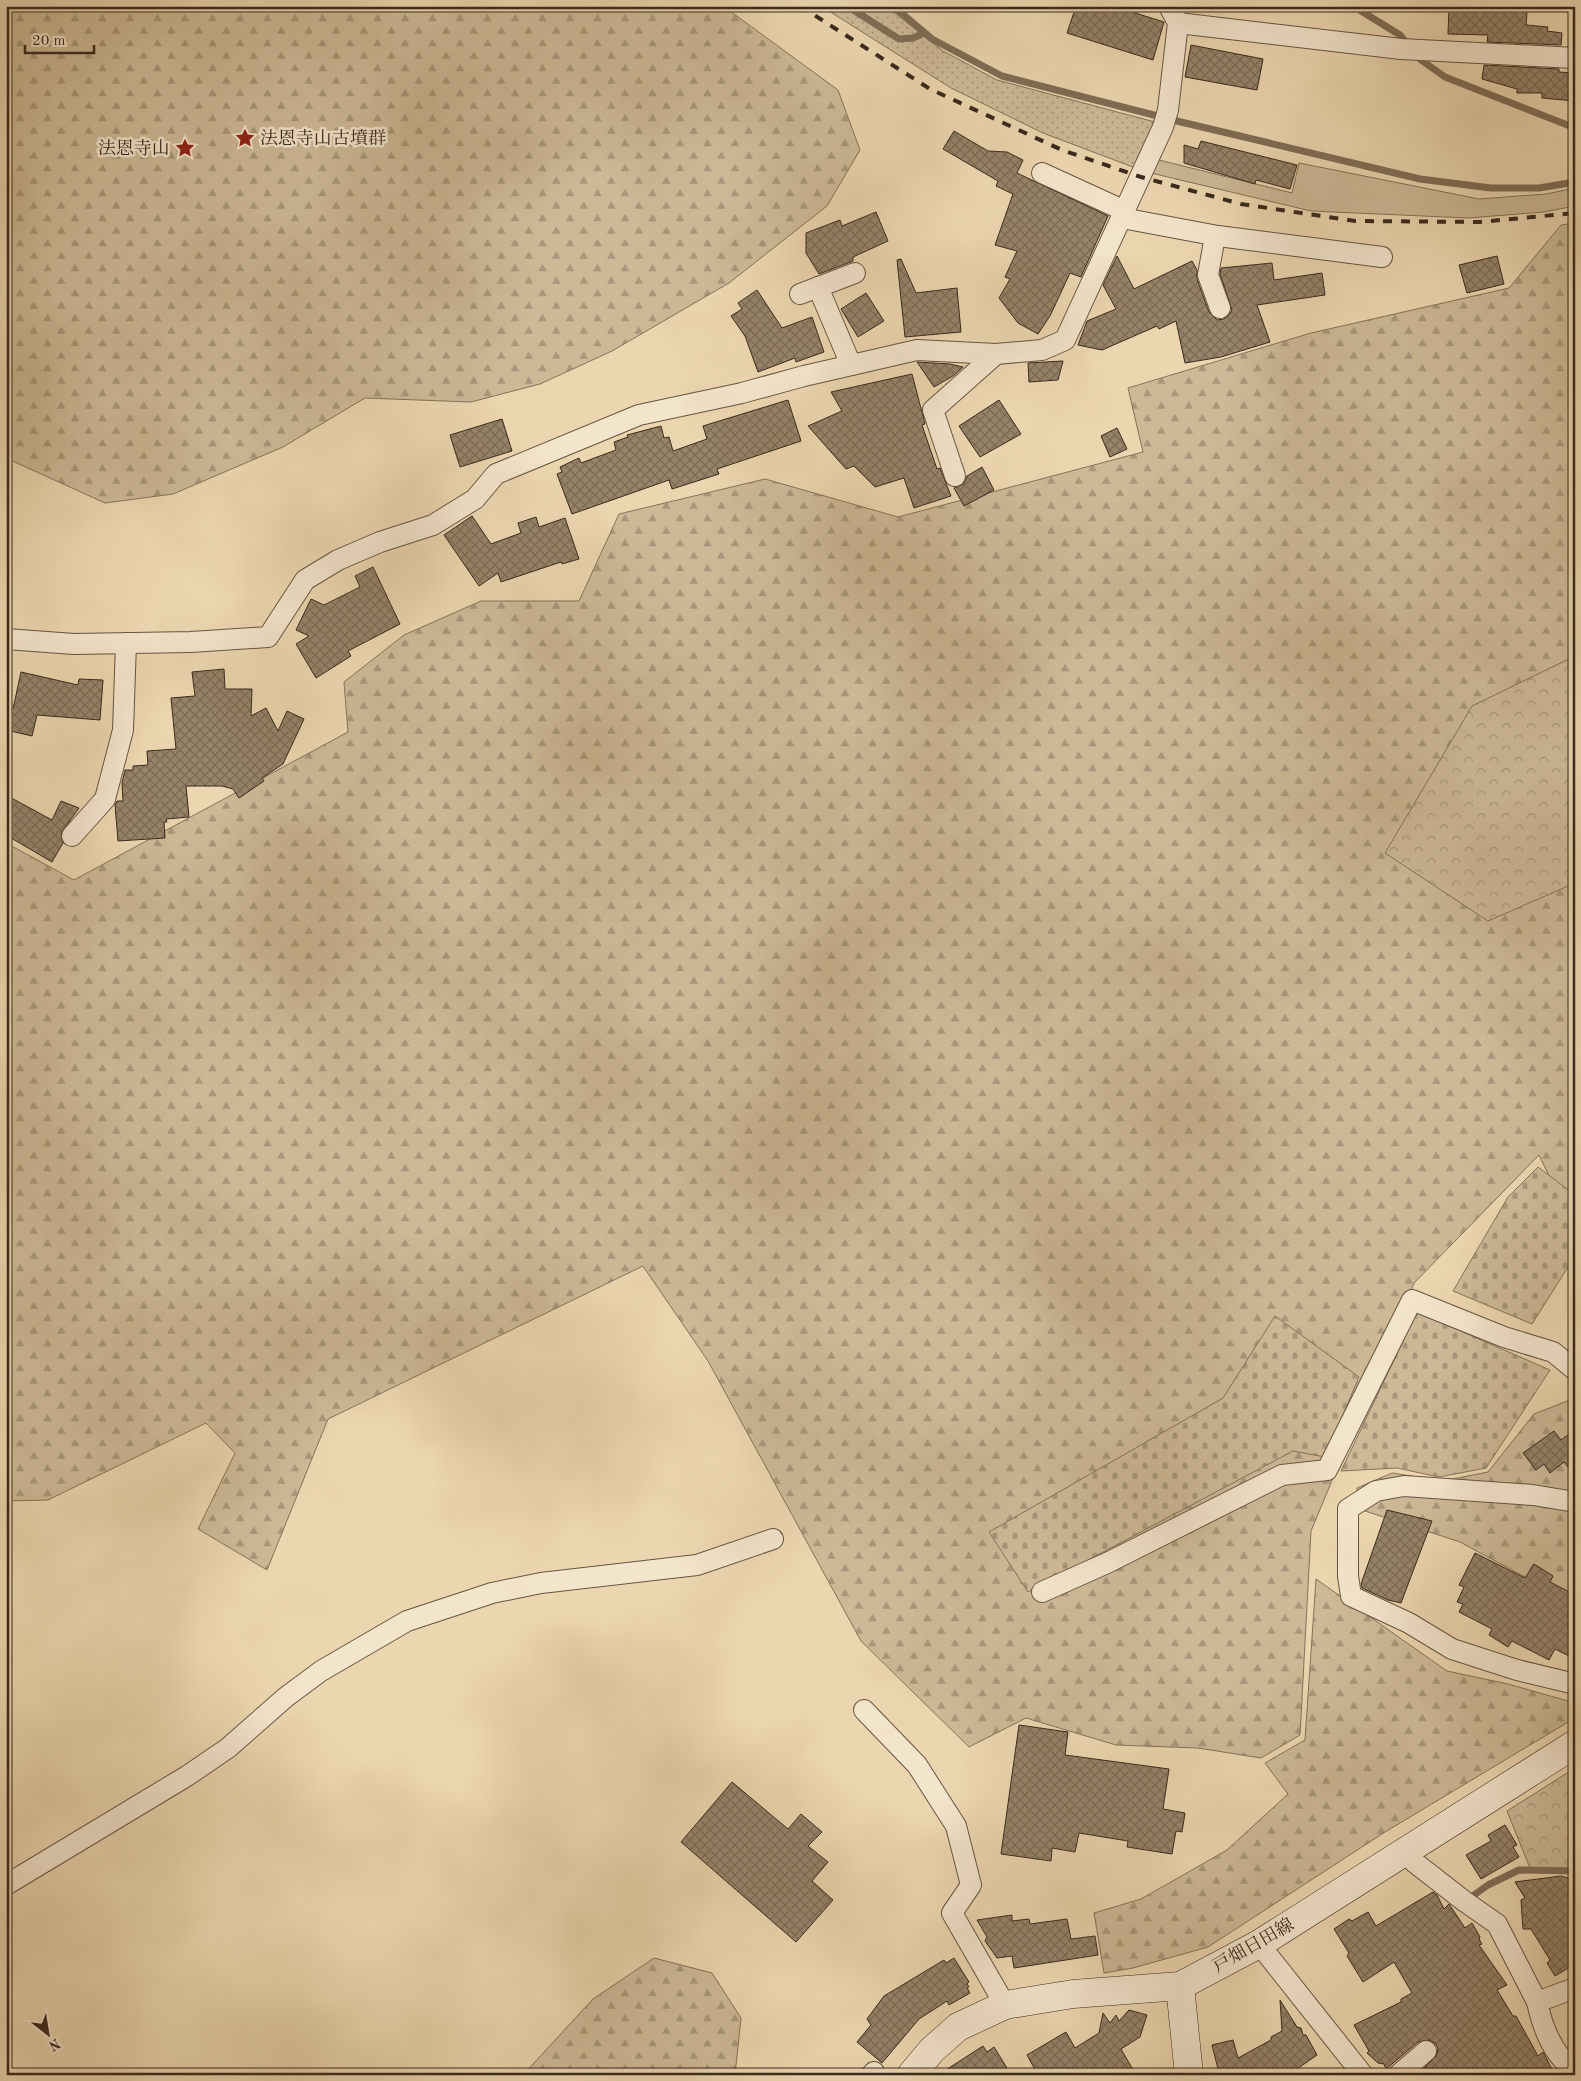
<svg xmlns="http://www.w3.org/2000/svg" width="1581" height="2081" font-family="'Old Standard TT','Noto Serif JP',serif">
	<defs>
		<pattern id="forest-firs" width="22" height="20" patternUnits="userSpaceOnUse" patternTransform="scale(1.25)"><rect width="22" height="20" fill="#ceb997"/><path d="M5 1l3.5 6h-7zM16 11l3.5 6h-7z" fill="#a8977b"/></pattern>
		<pattern id="cemetery-stones" width="16" height="16" patternUnits="userSpaceOnUse" patternTransform="scale(1.25)"><rect width="16" height="16" fill="#ceb997"/><path d="M2 7V4a2 2 0 0 1 4 0v3zM10 15v-3a2 2 0 0 1 4 0v3z" fill="#a8977b"/></pattern>
		<pattern id="park-crowns" width="20" height="18" patternUnits="userSpaceOnUse" patternTransform="scale(1.25)"><rect width="20" height="18" fill="#ceb997"/><path d="M2 6a3 3 0 1 1 6 0M12 15a3 3 0 1 1 6 0" fill="none" stroke="#a8977b"/></pattern>
		<pattern id="garden-dots" width="8" height="8" patternUnits="userSpaceOnUse" patternTransform="scale(1.25)"><rect width="8" height="8" fill="#ceb997"/><path d="M2 2h.1M6 6h.1" fill="none" stroke="#a8977b" stroke-width="1.8" stroke-linecap="round"/></pattern>
		<pattern id="building-cross-hatch" width="8" height="8" patternUnits="userSpaceOnUse" patternTransform="scale(1.25)"><rect width="8" height="8" fill="#968369"/><path d="M0 0l8 8M0 8l8-8" fill="none" stroke="#7b6b56"/></pattern>
	</defs>
	<rect width="100%" height="100%" fill="#ecd6b0"/>
	<filter id="stains"><feTurbulence type="fractalNoise" baseFrequency=".004" numOctaves="4"/><feColorMatrix values="0 0 0 0 .2 0 0 0 0 .09 0 0 0 0 .02 0 0 0 .5 -.17"/></filter>
	<radialGradient id="worn" r=".72"><stop offset=".6" stop-color="#630" stop-opacity="0"/><stop offset="1" stop-color="#630" stop-opacity=".3"/></radialGradient>
	<path fill="#ceb997" stroke="#84725a" d="M 1155,159 L 1292,193 L 1299,163 L 1479,199 L 1546,194 L 1575,188 L 1575,206 L 1544,212 L 1468,218 L 1311,211 L 1151,173 Z"/>
	<g fill="url(#forest-firs)" stroke="#84725a">
		<path d="M 6,6 L 723,6 L 838,90 L 860,150 L 827,206 L 729,283 L 612,351 L 540,384 L 471,402 L 365,398 L 283,447 L 173,494 L 105,503 L 6,458 Z"/>
		<path d="M 1575,223 L 1575,1230 L 1539,1155 L 1414,1283 L 1311,1531 L 1300,1735 L 1261,1758 L 1198,1748 L 1116,1745 L 1026,1718 L 969,1747 L 861,1641 L 708,1361 L 643,1266 L 328,1419 L 267,1570 L 198,1529 L 235,1453 L 206,1423 L 48,1500 L 6,1501 L 6,843 L 74,880 L 348,732 L 344,682 L 404,635 L 481,601 L 579,601 L 619,514 L 765,479 L 898,517 L 1143,452 L 1128,388 L 1311,333 L 1509,288 L 1561,225 Z"/>
		<path d="M 1575,1398 L 1575,1604 L 1460,1542 L 1359,1509 L 1357,1488 L 1392,1473 L 1443,1481 L 1488,1472 L 1534,1414 Z"/>
		<path d="M 1316,1579 L 1447,1671 L 1508,1684 L 1575,1703 L 1575,1718 L 1385,1832 L 1208,1947 L 1133,1968 L 1104,1973 L 1094,1913 L 1141,1899 L 1227,1850 L 1288,1794 L 1265,1763 L 1305,1740 Z"/>
		<path d="M 654,1958 L 712,1973 L 741,2018 L 735,2075 L 523,2075 L 593,1999 Z"/>
	</g>
	<g fill="url(#cemetery-stones)" stroke="#84725a">
		<path d="M 1538,1167 L 1575,1195 L 1575,1256 L 1532,1324 L 1453,1291 L 1508,1197 Z"/>
		<path d="M 1417,1312 L 1550,1370 L 1486,1468 L 1439,1477 L 1397,1468 L 1341,1471 Z"/>
		<path d="M 1275,1316 L 1359,1377 L 1325,1457 L 1293,1451 L 1028,1592 L 989,1532 L 1223,1398 Z"/>
	</g>
	<g fill="url(#park-crowns)" stroke="#84725a">
		<path d="M 1575,656 L 1575,883 L 1488,921 L 1385,853 L 1472,706 Z"/>
		<path d="M 1575,1768 L 1575,1872 L 1530,1868 L 1507,1811 Z"/>
	</g>
	<path fill="url(#garden-dots)" stroke="#84725a" d="M 821,6 L 854,6 L 859,9 L 864,6 L 886,6 L 943,51 L 997,80 L 1155,122 L 1138,169 L 1043,133 L 951,88 Z"/>
	<g fill="none" stroke-linecap="round" stroke-linejoin="round">
		<g stroke="#806e57" stroke-width="7">
			<path d="M 847,6 L 899,39 L 913,38 L 924,33"/>
			<path d="M 893,6 L 932,39 L 1002,76 L 1181,122 L 1420,179 L 1491,188 L 1539,188 L 1575,182"/>
			<path d="M 1353,6 L 1400,35 L 1408,45"/>
			<path d="M 1415,53 L 1421,60 L 1445,77 L 1575,128"/>
			<path d="M 1467,1900 L 1488,1885 L 1519,1870 L 1575,1871"/>
		</g>
	</g>
	<g fill="url(#building-cross-hatch)" stroke="#392a1d">
		<path d="M 1076,6 L 1113,6 L 1164,22 L 1153,60 L 1067,33 Z"/>
		<path d="M 1449,6 L 1482,6 L 1527,12 L 1526,25 L 1548,27 L 1547,31 L 1562,33 L 1561,45 L 1487,42 L 1488,35 L 1448,34 Z"/>
		<path d="M 1191,45 L 1263,59 L 1257,90 L 1185,77 Z"/>
		<path d="M 1484,65 L 1559,69 L 1559,72 L 1575,73 L 1575,101 L 1542,98 L 1542,93 L 1517,93 L 1517,89 L 1482,79 Z"/>
		<path d="M 954,131 L 988,151 L 1007,152 L 1023,160 L 1017,173 L 1108,216 L 1081,277 L 1070,273 L 1050,316 L 1038,334 L 1018,323 L 999,298 L 1010,279 L 1005,277 L 1017,251 L 995,245 L 1013,194 L 996,186 L 998,181 L 943,149 Z"/>
		<path d="M 1201,141 L 1297,165 L 1290,189 L 1256,180 L 1255,184 L 1184,163 L 1184,145 L 1198,149 Z"/>
		<path d="M 876,212 L 888,241 L 853,257 L 853,261 L 819,274 L 806,253 L 806,233 L 840,220 L 842,226 Z"/>
		<path d="M 1117,256 L 1134,289 L 1192,261 L 1197,270 L 1197,279 L 1209,312 L 1217,320 L 1224,319 L 1229,315 L 1232,310 L 1220,274 L 1221,268 L 1272,263 L 1274,280 L 1322,273 L 1325,295 L 1257,305 L 1270,342 L 1221,357 L 1185,363 L 1176,321 L 1159,329 L 1157,326 L 1102,350 L 1078,345 L 1087,321 L 1116,309 L 1103,285 Z"/>
		<path d="M 1497,256 L 1504,284 L 1467,293 L 1459,265 Z"/>
		<path d="M 901,259 L 916,293 L 957,288 L 961,332 L 905,337 L 897,260 Z"/>
		<path d="M 757,290 L 782,328 L 812,317 L 824,352 L 796,362 L 795,358 L 758,372 L 745,336 L 731,316 L 742,309 L 738,303 Z"/>
		<path d="M 866,293 L 884,321 L 858,337 L 841,309 Z"/>
		<path d="M 1063,361 L 1058,380 L 1029,382 L 1028,363 Z"/>
		<path d="M 917,362 L 950,364 L 963,367 L 953,376 L 934,387 Z"/>
		<path d="M 912,374 L 925,424 L 922,425 L 937,469 L 940,468 L 951,496 L 914,508 L 904,478 L 875,487 L 854,466 L 846,469 L 808,426 L 842,411 L 831,392 Z"/>
		<path d="M 788,400 L 801,441 L 717,469 L 719,474 L 672,489 L 669,480 L 572,514 L 557,474 L 562,472 L 560,467 L 579,458 L 581,463 L 616,450 L 614,442 L 628,437 L 627,435 L 661,426 L 664,438 L 669,437 L 673,451 L 707,439 L 703,426 Z"/>
		<path d="M 999,400 L 1021,434 L 980,457 L 959,426 Z"/>
		<path d="M 502,419 L 512,451 L 460,467 L 450,435 Z"/>
		<path d="M 1117,428 L 1127,449 L 1110,457 L 1101,436 Z"/>
		<path d="M 982,467 L 994,490 L 964,506 L 954,488 L 964,484 L 967,476 Z"/>
		<path d="M 472,516 L 491,544 L 521,533 L 518,523 L 536,517 L 539,527 L 565,518 L 579,559 L 562,564 L 561,562 L 501,582 L 498,573 L 479,586 L 444,535 Z"/>
		<path d="M 373,567 L 400,624 L 348,651 L 351,656 L 316,678 L 296,644 L 309,636 L 296,630 L 311,599 L 324,605 L 360,587 L 355,576 Z"/>
		<path d="M 224,669 L 225,689 L 252,689 L 251,716 L 266,708 L 278,731 L 287,711 L 304,719 L 283,764 L 262,778 L 264,781 L 239,798 L 233,789 L 222,786 L 186,786 L 189,817 L 166,819 L 167,822 L 164,822 L 165,838 L 118,841 L 115,805 L 117,801 L 123,801 L 122,783 L 125,770 L 133,770 L 133,766 L 148,765 L 147,751 L 176,749 L 171,698 L 195,696 L 192,672 Z"/>
		<path d="M 21,672 L 78,685 L 79,679 L 103,680 L 100,720 L 37,715 L 32,736 L 6,730 L 6,707 L 13,709 Z"/>
		<path d="M 6,795 L 52,820 L 61,801 L 79,808 L 61,833 L 63,843 L 52,862 L 6,835 Z"/>
		<path d="M 1575,1430 L 1575,1476 L 1564,1462 L 1550,1473 L 1544,1464 L 1536,1470 L 1523,1453 L 1554,1431 L 1561,1440 Z"/>
		<path d="M 1387,1510 L 1432,1521 L 1401,1603 L 1388,1600 L 1362,1588 L 1361,1584 Z"/>
		<path d="M 1475,1553 L 1525,1578 L 1534,1564 L 1553,1576 L 1550,1582 L 1575,1595 L 1575,1659 L 1555,1649 L 1549,1660 L 1512,1641 L 1508,1647 L 1489,1635 L 1492,1629 L 1459,1612 L 1463,1604 L 1457,1602 L 1464,1587 L 1459,1585 Z"/>
		<path d="M 1019,1725 L 1068,1732 L 1065,1755 L 1169,1769 L 1163,1809 L 1185,1813 L 1182,1832 L 1176,1831 L 1172,1854 L 1127,1847 L 1128,1841 L 1079,1833 L 1075,1852 L 1052,1848 L 1051,1861 L 1001,1854 Z"/>
		<path d="M 732,1782 L 788,1829 L 801,1814 L 822,1832 L 808,1846 L 828,1862 L 812,1881 L 833,1900 L 796,1942 L 681,1842 Z"/>
		<path d="M 1505,1825 L 1517,1845 L 1513,1847 L 1519,1857 L 1481,1879 L 1466,1855 L 1491,1841 L 1488,1835 Z"/>
		<path d="M 1561,1876 L 1575,1880 L 1575,1964 L 1555,1976 L 1547,1963 L 1550,1960 L 1531,1929 L 1523,1929 L 1521,1900 L 1525,1898 L 1515,1882 Z"/>
		<path d="M 1433,1892 L 1437,1895 L 1444,1909 L 1449,1904 L 1465,1928 L 1472,1923 L 1480,1937 L 1479,1939 L 1482,1944 L 1479,1945 L 1507,1985 L 1497,1990 L 1513,2016 L 1516,2016 L 1538,2056 L 1543,2052 L 1555,2075 L 1417,2075 L 1437,2055 L 1438,2048 L 1435,2043 L 1429,2040 L 1418,2042 L 1386,2069 L 1384,2064 L 1378,2063 L 1367,2053 L 1369,2051 L 1354,2025 L 1401,2002 L 1401,1999 L 1412,1993 L 1394,1962 L 1363,1982 L 1347,1956 L 1349,1953 L 1334,1929 L 1349,1919 L 1352,1921 L 1368,1912 L 1376,1926 Z"/>
		<path d="M 1012,1915 L 1012,1921 L 1029,1919 L 1030,1924 L 1067,1919 L 1071,1939 L 1095,1936 L 1098,1955 L 1014,1968 L 1012,1956 L 997,1958 L 985,1941 L 987,1937 L 977,1920 Z"/>
		<path d="M 954,1958 L 969,1982 L 967,1984 L 969,1987 L 967,1988 L 970,1993 L 949,2005 L 947,2001 L 919,2019 L 882,2063 L 857,2042 L 871,2025 L 867,2019 L 884,1996 L 944,1960 L 946,1963 Z"/>
		<path d="M 1280,2000 L 1297,2027 L 1301,2028 L 1303,2035 L 1306,2035 L 1317,2055 L 1297,2069 L 1298,2075 L 1208,2075 L 1218,2069 L 1212,2045 L 1233,2040 L 1238,2058 L 1271,2040 L 1271,2037 L 1282,2031 Z"/>
		<path d="M 1129,2010 L 1147,2015 L 1140,2037 L 1121,2049 L 1136,2075 L 1038,2075 L 1027,2055 L 1066,2032 L 1075,2048 L 1099,2033 L 1103,2013 L 1110,2023 L 1116,2015 L 1119,2021 Z"/>
		<path d="M 983,2046 L 987,2052 L 994,2047 L 1007,2068 L 996,2075 L 938,2075 Z"/>
	</g>
	<g fill="none" stroke-linecap="round" stroke-linejoin="round">
		<defs>
			<g id="street">
				<path d="M 1178,23 L 1401,49 L 1575,58"/>
				<path d="M 1042,173 L 1125,211"/>
				<path d="M 1122,218 L 1218,236 L 1382,257"/>
				<path d="M 1215,236 L 1208,275 L 1220,308"/>
				<path d="M 818,287 L 851,365"/>
				<path d="M 800,294 L 855,273"/>
				<path d="M 955,476 L 933,410 L 996,354"/>
				<path d="M 6,639 L 74,644 L 191,642 L 268,637 L 305,580 L 338,560 L 380,542 L 433,525 L 475,499 L 496,474 L 639,415 L 742,393 L 804,376 L 917,350 L 996,354 L 1042,350 L 1065,340 L 1163,127 L 1168,110 L 1178,23 L 1169,6"/>
				<path d="M 72,836 L 105,799 L 123,730 L 126,643"/>
				<path d="M 1575,1502 L 1533,1495 L 1404,1486 L 1376,1491 L 1348,1509 L 1348,1576 L 1351,1596 L 1409,1623 L 1452,1649 L 1517,1670 L 1575,1684"/>
				<path d="M 1042,1592 L 1107,1563 L 1282,1475 L 1327,1470 L 1412,1300 L 1504,1337 L 1553,1352 L 1575,1370"/>
				<path d="M 864,1710 L 917,1765 L 956,1826 L 971,1885 L 952,1913 L 1005,2005"/>
				<path d="M 1403,1851 L 1414,1862 L 1464,1901 L 1497,1924 L 1537,2002 L 1575,1988"/>
				<path d="M 6,1885 L 187,1776 L 228,1748 L 286,1697 L 321,1671 L 407,1621 L 492,1593 L 541,1583 L 697,1565 L 773,1539"/>
				<path d="M 1259,1944 L 1363,2075"/>
				<path d="M 1537,2002 C 1542,2025 1553,2057 1575,2069"/>
				<path d="M 871,2075 L 874,2072"/>
				<path d="M 1398,2075 L 1426,2051"/>
			</g>
			<g id="secondary">
				<path d="M 1180,1986 L 1189,2075"/>
				<path d="M 911,2075 L 932,2050 L 958,2027 L 1005,2005 L 1073,1994 L 1180,1986 L 1259,1944 L 1575,1744"/>
			</g>
		</defs>
		<use href="#street" stroke="#665542" stroke-width="22"/>
		<use href="#secondary" stroke="#392a1d" stroke-width="29"/>
		<use href="#street" stroke="#f3e4cc" stroke-width="20"/>
		<use href="#secondary" stroke="#f3e4cc" stroke-width="28"/>
		<path stroke="#392a1d" stroke-width="4" stroke-dasharray="9 9" stroke-linecap="butt" d="M 800,6 L 930,89 L 1062,150 L 1141,177 L 1241,204 L 1355,221 L 1480,222 L 1575,213"/>
	</g>
	<defs>
		<symbol id="sight-bare" viewBox="-9 -9 18 18"><path d="M0-6L1.8-2.2L6-1.7L2.9 1.2L3.7 5.4L0 3.3L-3.7 5.4L-2.9 1.2L-6-1.7L-1.8-2.2Z" fill="#8f2418" stroke="#f3e4cc" stroke-width="2.5" paint-order="stroke"/></symbol>
	</defs>
	<g fill-rule="evenodd">
		<use href="#sight-bare" x="231" y="124" width="28" height="28"/>
		<use href="#sight-bare" x="171" y="134" width="28" height="28"/>
	</g>
	<g text-anchor="middle" stroke-width="5" stroke-linejoin="round" paint-order="stroke">
		<g font-size="18" fill="#392a1d" stroke="#f3e4cc" text-anchor="start">
			<text x="260" y="144">法恩寺山古墳群</text>
			<text x="170" y="154" text-anchor="end">法恩寺山</text>
		</g>
		<g font-size="18" fill="#392a1d" stroke="#f3e4cc">
			<text transform="translate(1253 1945) rotate(-30)" y="6">戸畑日田線</text>
		</g>
	</g>
	<rect width="1581" height="2081" fill="none" stroke="#ecd6b0" stroke-width="25"/>
	<rect x="8" y="8" width="1566" height="2066" fill="none" stroke="#392a1d" stroke-width="2.5"/>
	<rect x="12" y="12" width="1556" height="2056" fill="none" stroke="#392a1d"/>
	<g transform="translate(48 2034) rotate(149)" stroke="#f3e4cc" stroke-width="4" paint-order="stroke">
	<path d="M0-4L9 19L0 12L-9 19Z" fill="#392a1d"/>
	<text y="-8" font-size="14" font-weight="bold" text-anchor="middle" fill="#392a1d">N</text>
	</g>
	<path d="M25 45v8h69v-8" fill="none" stroke="#392a1d" stroke-width="2.5"/>
	<text x="32" y="45" font-size="15" fill="#392a1d" stroke="#f3e4cc" stroke-width="4" paint-order="stroke">20 m</text>
	<rect width="100%" height="100%" filter="url(#stains)"/>
	<rect width="100%" height="100%" fill="url(#worn)"/>
</svg>
